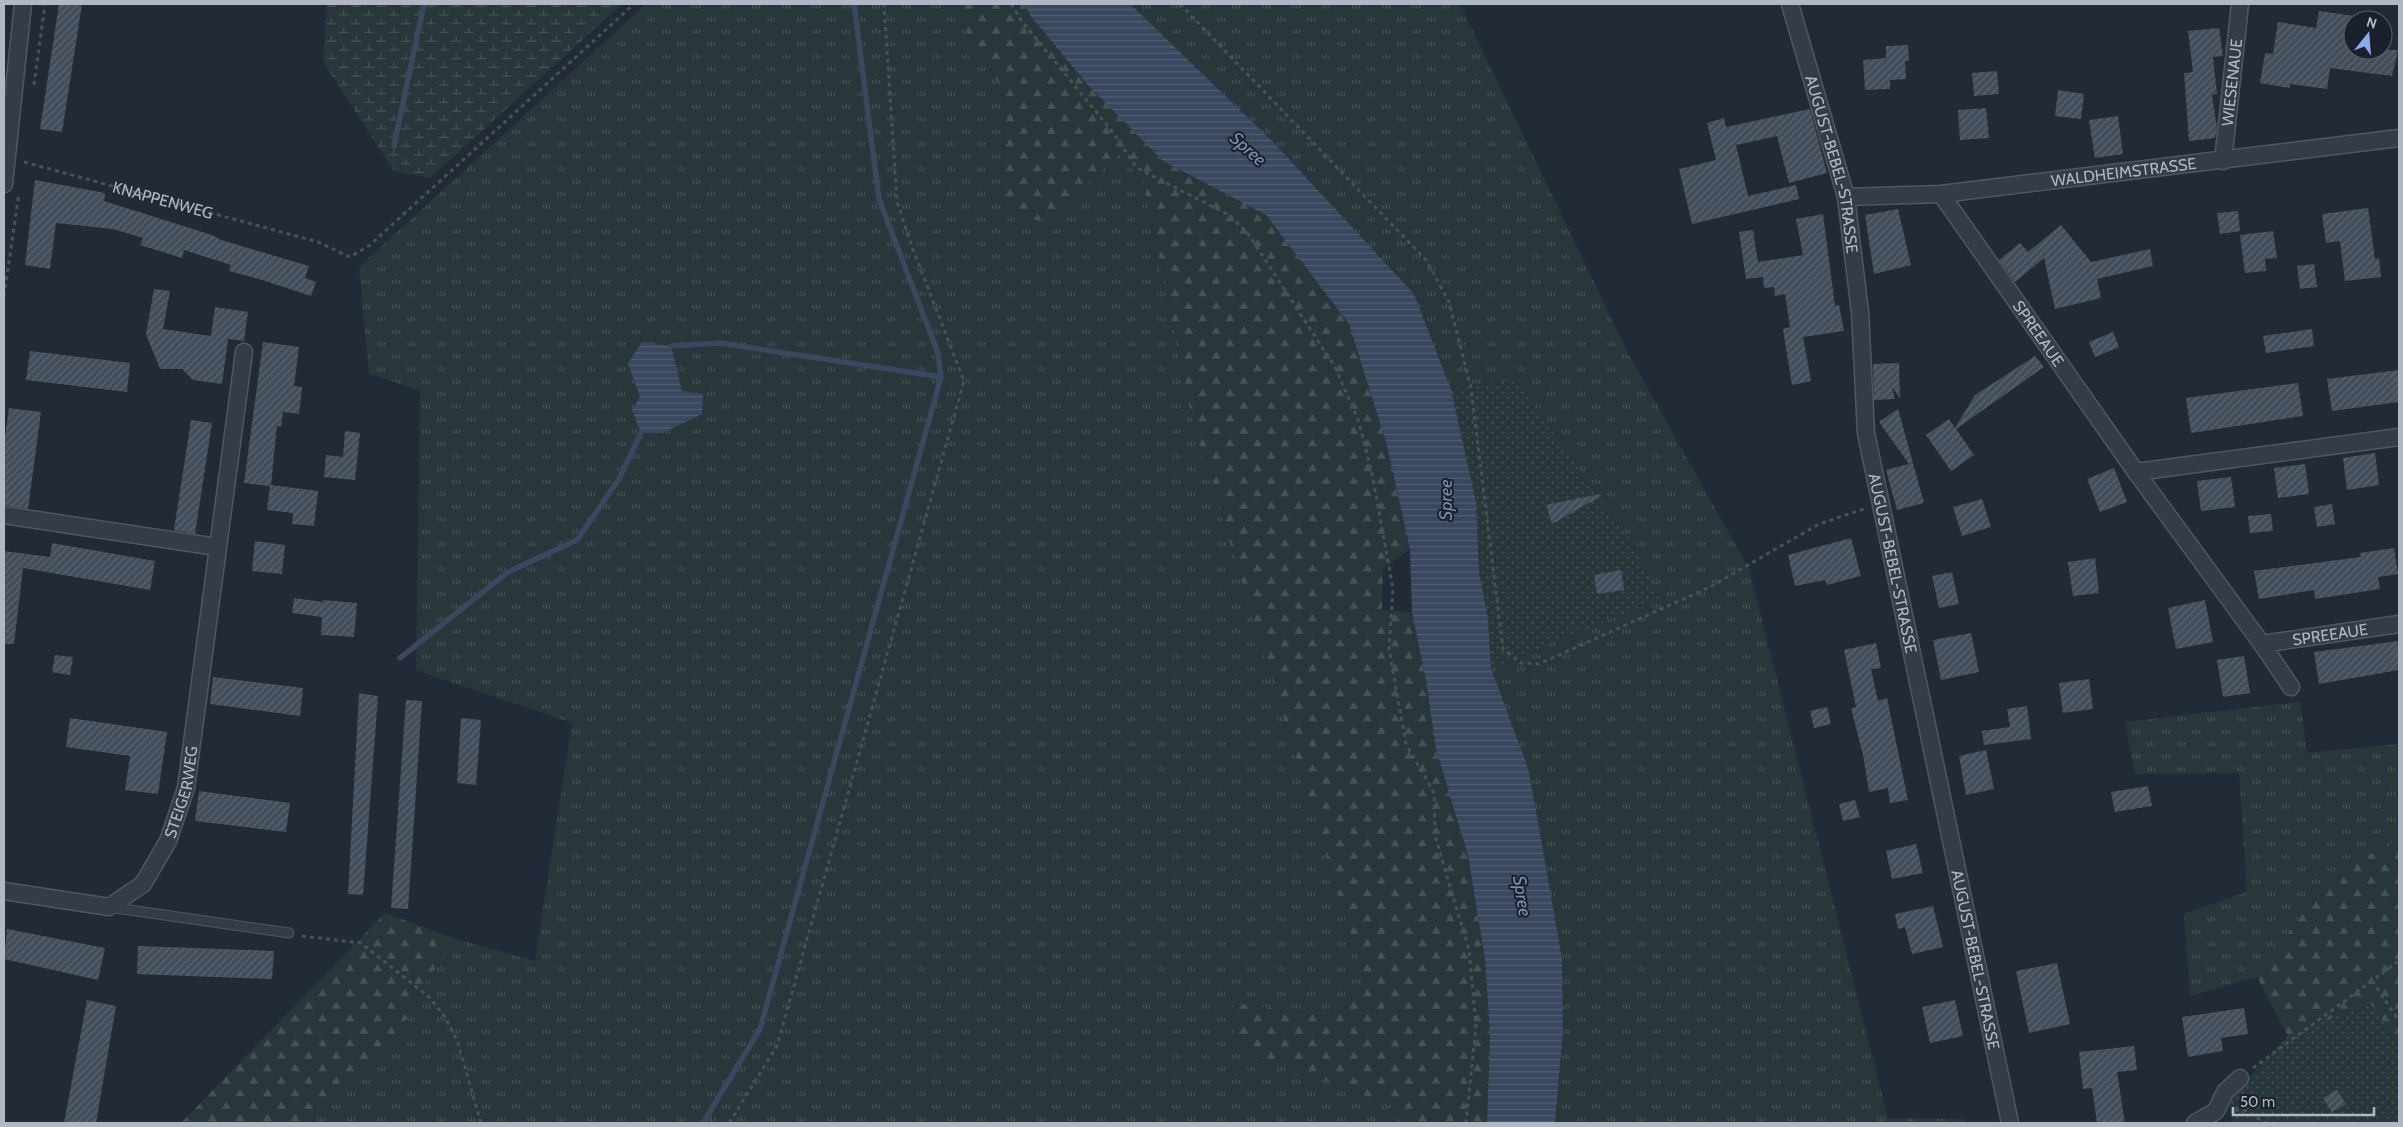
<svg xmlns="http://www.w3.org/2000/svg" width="2403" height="1127" font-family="Cabin,sans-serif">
	<defs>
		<pattern id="grass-tufts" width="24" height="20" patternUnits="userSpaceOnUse" patternTransform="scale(1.25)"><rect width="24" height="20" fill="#28383a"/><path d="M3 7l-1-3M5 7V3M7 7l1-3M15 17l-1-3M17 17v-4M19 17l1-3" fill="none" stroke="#455355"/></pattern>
		<pattern id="forest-firs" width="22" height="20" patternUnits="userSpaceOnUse" patternTransform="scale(1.25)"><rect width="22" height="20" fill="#28383a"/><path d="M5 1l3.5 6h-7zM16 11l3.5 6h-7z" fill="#455355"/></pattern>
		<pattern id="wetland-marsh" width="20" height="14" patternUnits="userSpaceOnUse" patternTransform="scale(1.25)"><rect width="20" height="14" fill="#28383a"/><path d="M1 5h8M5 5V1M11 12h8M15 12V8" fill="none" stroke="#455355"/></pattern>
		<pattern id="garden-dots" width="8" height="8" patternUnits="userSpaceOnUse" patternTransform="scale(1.25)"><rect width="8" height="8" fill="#28383a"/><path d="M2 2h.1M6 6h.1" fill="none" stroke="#455355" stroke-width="1.8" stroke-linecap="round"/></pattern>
		<pattern id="water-rules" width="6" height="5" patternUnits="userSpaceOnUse" patternTransform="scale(1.25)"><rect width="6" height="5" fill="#39475f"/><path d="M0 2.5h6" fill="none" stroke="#535f74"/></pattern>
		<pattern id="building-hatch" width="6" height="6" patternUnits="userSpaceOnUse" patternTransform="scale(1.25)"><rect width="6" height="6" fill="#444d5b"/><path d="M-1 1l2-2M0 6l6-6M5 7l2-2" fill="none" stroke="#5d6471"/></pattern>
	</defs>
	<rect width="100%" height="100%" fill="#232a37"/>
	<g fill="url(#grass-tufts)">
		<path d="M 646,4 L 949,4 L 1005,93 L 1000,195 L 1049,220 L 1119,154 L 1143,181 L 1193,424 L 1366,983 L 1335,1017 L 1233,1003 L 1235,1047 L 1398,1108 L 1397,1123 L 300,1123 L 392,1048 L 421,989 L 456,939 L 535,961 L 572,723 L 416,670 L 420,391 L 369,373 L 359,267 Z"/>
		<path d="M 1130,4 L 1460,4 L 1628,353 L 1749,569 L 1888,1118 L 1965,1119 L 1965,1123 L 1555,1123 L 1563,1032 L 1562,958 L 1529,771 L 1491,668 L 1659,598 L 1636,549 L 1516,380 L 1451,389 L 1414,294 Z"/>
		<path d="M 2300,702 L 2307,753 L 2399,744 L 2399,840 L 2330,874 L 2257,977 L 2190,996 L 2184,914 L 2247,892 L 2239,773 L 2135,774 L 2125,722 Z"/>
	</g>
	<g fill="url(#forest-firs)">
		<path d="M 949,4 L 1025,4 L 1030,15 L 1087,84 L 1163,161 L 1266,215 L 1349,324 L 1386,442 L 1410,549 L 1383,569 L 1382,610 L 1412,612 L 1426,681 L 1436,749 L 1468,856 L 1485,959 L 1490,1035 L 1487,1123 L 1397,1123 L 1398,1108 L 1235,1047 L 1233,1003 L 1335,1017 L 1366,983 L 1193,424 L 1143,181 L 1119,154 L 1049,220 L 1018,220 L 1000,195 L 1005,93 Z"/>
		<path d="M 2399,840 L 2399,1044 L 2370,1004 L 2288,1036 L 2257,977 L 2330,874 Z"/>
		<path d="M 385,913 L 456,939 L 421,989 L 392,1048 L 300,1123 L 181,1123 Z"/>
	</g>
	<path fill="url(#wetland-marsh)" d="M 327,4 L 622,4 L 430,178 L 394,171 L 323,62 Z"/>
	<g fill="url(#garden-dots)">
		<path d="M 1516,380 L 1636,549 L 1660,599 L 1491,668 L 1488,619 L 1479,571 L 1476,502 L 1451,389 Z"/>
		<path d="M 2370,1003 L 2399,1044 L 2399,1123 L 2233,1123 L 2228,1100 L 2288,1036 Z"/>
	</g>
	<g fill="url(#water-rules)">
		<path d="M 1025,4 L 1130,4 L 1275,144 L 1414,294 L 1451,389 L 1476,502 L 1479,571 L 1488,619 L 1491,668 L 1529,771 L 1562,958 L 1563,1032 L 1555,1123 L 1487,1123 L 1490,1035 L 1485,959 L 1468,856 L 1436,749 L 1426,681 L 1412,612 L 1410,549 L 1386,442 L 1349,324 L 1266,215 L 1163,161 L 1087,84 L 1030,15 Z"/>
		<path d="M 642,342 L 671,346 L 682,391 L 703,394 L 702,414 L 662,433 L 641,433 L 632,410 L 640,397 L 628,363 Z"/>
	</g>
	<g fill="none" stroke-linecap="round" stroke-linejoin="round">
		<g stroke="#39475f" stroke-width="5.5">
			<path d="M 394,146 L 424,4"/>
			<path d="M 671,346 L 720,343 L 941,377"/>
			<path d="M 400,658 L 508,572 L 577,540 L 619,479 L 641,433"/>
			<path d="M 703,1123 L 760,1029 L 941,377 L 938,353 L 879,199 L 854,4"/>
		</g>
	</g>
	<g fill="url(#building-hatch)">
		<path d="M 59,4 L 82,4 L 62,132 L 40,129 Z"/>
		<path d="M 2319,11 L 2354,16 L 2350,39 L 2353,39 L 2353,50 L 2398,50 L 2392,76 L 2330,68 L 2327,89 L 2290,84 L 2290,88 L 2260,83 L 2265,53 L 2273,54 L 2278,22 L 2316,28 Z"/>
		<path d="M 2219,28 L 2223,56 L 2213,57 L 2217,94 L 2212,95 L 2217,128 L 2215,138 L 2189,141 L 2184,73 L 2193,72 L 2188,31 Z"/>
		<path d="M 1908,45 L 1909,61 L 1905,61 L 1906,79 L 1890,80 L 1890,89 L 1865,90 L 1863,60 L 1886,58 L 1886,46 Z"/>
		<path d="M 1997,71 L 1999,94 L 1974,96 L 1972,73 Z"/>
		<path d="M 2058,90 L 2084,94 L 2081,119 L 2055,116 Z"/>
		<path d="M 1986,108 L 1989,138 L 1960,140 L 1958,110 Z"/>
		<path d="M 1810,109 L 1827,173 L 1789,183 L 1777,136 L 1736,145 L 1748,196 L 1796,185 L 1799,199 L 1692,224 L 1679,169 L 1716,160 L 1707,123 L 1724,118 L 1726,127 Z"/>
		<path d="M 2118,116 L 2123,154 L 2095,158 L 2089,120 Z"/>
		<path d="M 35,180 L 105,193 L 104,201 L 212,235 L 221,240 L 309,266 L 305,278 L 316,282 L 311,296 L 259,279 L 229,271 L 231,265 L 184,250 L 182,258 L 140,245 L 143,238 L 113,229 L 56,223 L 50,269 L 25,265 Z"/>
		<path d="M 2368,208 L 2375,259 L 2379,258 L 2381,277 L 2345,281 L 2340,241 L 2326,243 L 2322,214 Z"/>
		<path d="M 1898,209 L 1911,265 L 1874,274 L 1865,215 Z"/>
		<path d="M 2238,211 L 2240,231 L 2220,234 L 2217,213 Z"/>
		<path d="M 1823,214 L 1835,306 L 1839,305 L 1844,331 L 1803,337 L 1811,381 L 1792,385 L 1783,329 L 1790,327 L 1785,294 L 1775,296 L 1774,287 L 1764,288 L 1763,277 L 1746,279 L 1739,232 L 1753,230 L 1758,262 L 1803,255 L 1796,219 Z"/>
		<path d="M 2061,225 L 2091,262 L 2150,249 L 2153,266 L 2097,279 L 2101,298 L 2055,309 L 2044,258 L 2015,282 L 1999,260 L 2020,243 L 2028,252 Z"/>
		<path d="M 2273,231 L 2277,258 L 2265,259 L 2266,271 L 2245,273 L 2240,235 Z"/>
		<path d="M 2314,264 L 2317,287 L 2300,289 L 2297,266 Z"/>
		<path d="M 154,289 L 170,291 L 163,329 L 211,336 L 215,307 L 248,312 L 244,341 L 228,339 L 222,384 L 193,380 L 182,369 L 160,369 L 146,334 Z"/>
		<path d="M 2312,329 L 2314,346 L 2266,353 L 2263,336 Z"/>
		<path d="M 2113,332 L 2119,347 L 2095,357 L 2089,342 Z"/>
		<path d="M 263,342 L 299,347 L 294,386 L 302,387 L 299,414 L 283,412 L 281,427 L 277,426 L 271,485 L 318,491 L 314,526 L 292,524 L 293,513 L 267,510 L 270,486 L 244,483 Z"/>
		<path d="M 30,351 L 130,363 L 127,392 L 26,380 Z"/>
		<path d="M 2035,356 L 2044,367 L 1956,429 L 1974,455 L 1951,471 L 1926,435 L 1949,419 L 1955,428 L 1975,395 Z"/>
		<path d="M 1899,363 L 1900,398 L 1892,387 L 1895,399 L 1874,400 L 1873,364 Z"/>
		<path d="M 2399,370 L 2399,402 L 2332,411 L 2327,379 Z"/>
		<path d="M 2298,383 L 2303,416 L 2191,433 L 2186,398 Z"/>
		<path d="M 9,408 L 41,412 L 28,509 L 4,505 L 4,444 Z"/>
		<path d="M 1898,409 L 1924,503 L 1897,510 L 1886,470 L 1909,464 L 1879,422 Z"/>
		<path d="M 191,420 L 212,423 L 195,534 L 174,530 Z"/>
		<path d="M 345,431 L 360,433 L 355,480 L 324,477 L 326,455 L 343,457 Z"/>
		<path d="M 2375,453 L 2379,485 L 2347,490 L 2343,458 Z"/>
		<path d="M 2305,464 L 2309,494 L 2278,498 L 2274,468 Z"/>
		<path d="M 2114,468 L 2127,502 L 2100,512 L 2087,479 Z"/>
		<path d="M 2231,477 L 2235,507 L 2201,511 L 2197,481 Z"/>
		<path d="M 1600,494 L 1601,496 L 1552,524 L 1546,505 Z"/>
		<path d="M 1982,499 L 1991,527 L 1962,536 L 1953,507 Z"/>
		<path d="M 2332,504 L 2335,524 L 2317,527 L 2314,507 Z"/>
		<path d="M 2271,514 L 2273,531 L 2250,533 L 2248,516 Z"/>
		<path d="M 1851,538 L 1861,576 L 1827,585 L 1825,580 L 1795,586 L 1788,555 Z"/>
		<path d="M 255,541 L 285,545 L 282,574 L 252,571 Z"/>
		<path d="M 52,543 L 155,561 L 150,590 L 23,568 L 14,644 L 4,644 L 4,551 L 50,557 Z"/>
		<path d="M 2394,548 L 2398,574 L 2378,577 L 2380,589 L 2315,599 L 2314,590 L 2259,599 L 2254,571 L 2361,557 L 2360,553 Z"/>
		<path d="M 2095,558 L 2099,593 L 2073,596 L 2068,562 Z"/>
		<path d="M 1621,570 L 1624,590 L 1597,594 L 1594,575 Z"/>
		<path d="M 1952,572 L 1959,604 L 1939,608 L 1932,576 Z"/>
		<path d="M 294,598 L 323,602 L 323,600 L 357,603 L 354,637 L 321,635 L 322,617 L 292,613 Z"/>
		<path d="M 2205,600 L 2213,642 L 2176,649 L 2168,608 Z"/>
		<path d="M 1971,633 L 1979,672 L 1941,680 L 1933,640 Z"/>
		<path d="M 2399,641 L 2399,670 L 2319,684 L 2314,652 Z"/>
		<path d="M 1876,643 L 1881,668 L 1871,669 L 1878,701 L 1887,698 L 1908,800 L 1890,803 L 1888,788 L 1869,792 L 1863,755 L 1851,708 L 1856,707 L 1844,650 Z"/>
		<path d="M 55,655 L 73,657 L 70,675 L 52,672 Z"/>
		<path d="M 2244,656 L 2250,693 L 2223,697 L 2217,660 Z"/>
		<path d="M 213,677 L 303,688 L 300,716 L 210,704 Z"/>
		<path d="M 2089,679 L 2093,709 L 2063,713 L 2059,683 Z"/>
		<path d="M 359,693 L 378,696 L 363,895 L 348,894 Z"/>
		<path d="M 406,700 L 422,701 L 408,909 L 391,908 Z"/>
		<path d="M 2027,706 L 2031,739 L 1984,745 L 1982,731 L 2010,727 L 2007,709 Z"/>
		<path d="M 1827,707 L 1831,724 L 1814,728 L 1810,711 Z"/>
		<path d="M 70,718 L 167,732 L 158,794 L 125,790 L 130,756 L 66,747 Z"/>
		<path d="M 461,718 L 481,720 L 476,785 L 457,783 Z"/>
		<path d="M 1986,750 L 1994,789 L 1966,795 L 1959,756 Z"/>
		<path d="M 2148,786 L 2152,806 L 2115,812 L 2111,792 Z"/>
		<path d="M 199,791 L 290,803 L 286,832 L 195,821 Z"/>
		<path d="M 1855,800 L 1860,817 L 1843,821 L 1839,804 Z"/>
		<path d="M 1916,844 L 1923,873 L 1892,879 L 1886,851 Z"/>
		<path d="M 1933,906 L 1943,947 L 1912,954 L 1905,927 L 1898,929 L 1895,914 Z"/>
		<path d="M 7,929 L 105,948 L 98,980 L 4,959 Z"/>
		<path d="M 138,946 L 274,951 L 272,979 L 137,974 Z"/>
		<path d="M 2057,963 L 2070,1024 L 2029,1033 L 2016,971 Z"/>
		<path d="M 87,1000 L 116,1006 L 96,1123 L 64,1123 Z"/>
		<path d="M 1955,1000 L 1963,1036 L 1930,1043 L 1922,1007 Z"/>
		<path d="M 2244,1008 L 2248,1034 L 2221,1038 L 2223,1051 L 2188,1057 L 2182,1017 Z"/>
		<path d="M 2134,1046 L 2137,1070 L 2117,1072 L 2125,1123 L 2097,1123 L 2092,1088 L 2083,1089 L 2079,1052 Z"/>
		<path d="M 2337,1090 L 2346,1104 L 2332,1112 L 2323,1098 Z"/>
	</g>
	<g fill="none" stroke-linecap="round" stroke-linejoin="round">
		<defs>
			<path id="service" d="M 109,907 L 289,933"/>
			<g id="minor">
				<path id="s2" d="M 1790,4 L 1846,197 L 1860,312 L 1866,433 L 2010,1123"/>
				<path id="s3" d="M 2223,161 L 2240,4"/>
				<path d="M 4,184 L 23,4"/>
				<path id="s4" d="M 1941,194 L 2136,472 L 2399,437"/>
				<path id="s5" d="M 1846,197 L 1941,194 L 2399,138"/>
				<path id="s6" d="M 2136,472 L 2262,644 L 2399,624"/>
				<path d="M 4,515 L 217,547"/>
				<path d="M 2262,644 L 2291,687"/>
				<path id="s7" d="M 4,891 L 109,907 L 143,884 L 168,841 L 186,788 L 244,352"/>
				<path d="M 2195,1123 L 2216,1111 L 2225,1092 L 2240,1078"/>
			</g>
		</defs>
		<use href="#service" stroke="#515762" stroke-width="11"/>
		<use href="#minor" stroke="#515762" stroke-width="19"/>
		<g stroke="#445357" stroke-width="3" stroke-dasharray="4 4" stroke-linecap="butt">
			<path d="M 1011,4 L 1021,20 L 1111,130 L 1137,168 L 1229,215 L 1249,235 L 1335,367 L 1359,422 L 1373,478 L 1393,589 L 1389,649 L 1406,744 L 1434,793 L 1435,836 L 1469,950 L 1476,1025 L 1466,1123"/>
			<path d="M 1180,4 L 1426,260 L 1449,302 L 1471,388 L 1503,649 L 1521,663 L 1539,664 L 1710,587 L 1819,524 L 1864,509"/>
			<path d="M 34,85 L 45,4"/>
			<path id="s1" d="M 24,162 L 318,242 L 350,257 L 370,245 L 634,4"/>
			<path d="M 4,296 L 19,193"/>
			<path d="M 302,936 L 361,943 L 429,997 L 445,1017 L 457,1040 L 481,1123"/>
			<path d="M 2372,981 L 2399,1021"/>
			<path d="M 2253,1068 L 2399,961"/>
			<path d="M 2235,1110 L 2244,1110 L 2266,1123"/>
			<path d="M 729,1123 L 777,1046 L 964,381 L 912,247 L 897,201 L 884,4"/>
		</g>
		<use href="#service" stroke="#363c47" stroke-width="9"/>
		<use href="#minor" stroke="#363c47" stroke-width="16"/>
	</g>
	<g text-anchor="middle" stroke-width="4" stroke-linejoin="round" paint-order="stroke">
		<g font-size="16" fill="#b1b7c4" stroke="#1b212c">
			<text dy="6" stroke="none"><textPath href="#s3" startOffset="79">WIESENAUE</textPath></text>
			<text dy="6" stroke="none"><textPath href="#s2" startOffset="166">AUGUST-BEBEL-STRASSE</textPath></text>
			<text dy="6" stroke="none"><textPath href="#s5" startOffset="279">WALDHEIMSTRASSE</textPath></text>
			<text dy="6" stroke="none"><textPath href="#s1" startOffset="144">KNAPPENWEG</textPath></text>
			<text dy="6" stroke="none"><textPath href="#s4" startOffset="170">SPREEAUE</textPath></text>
			<text dy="6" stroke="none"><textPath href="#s2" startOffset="571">AUGUST-BEBEL-STRASSE</textPath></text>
			<text dy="6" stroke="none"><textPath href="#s6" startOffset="282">SPREEAUE</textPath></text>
			<text dy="6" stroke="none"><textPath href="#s7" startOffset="248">STEIGERWEG</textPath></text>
			<text dy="6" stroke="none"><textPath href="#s2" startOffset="976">AUGUST-BEBEL-STRASSE</textPath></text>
		</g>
		<g font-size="18" font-style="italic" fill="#7c8caa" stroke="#1b212c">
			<text transform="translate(1248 149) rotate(42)" y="6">Spree</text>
			<text transform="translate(1446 500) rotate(-90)" y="6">Spree</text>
			<text transform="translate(1522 896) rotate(81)" y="6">Spree</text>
		</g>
	</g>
	<rect width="2403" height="1127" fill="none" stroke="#b1b7c4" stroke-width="10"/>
	<g transform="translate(2368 35) rotate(17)"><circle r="24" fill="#1b212c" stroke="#575d69"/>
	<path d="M0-4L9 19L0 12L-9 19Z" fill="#8caaee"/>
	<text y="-8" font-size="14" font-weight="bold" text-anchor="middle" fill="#b1b7c4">N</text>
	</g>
	<path d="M2233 1107v8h141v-8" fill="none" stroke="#b1b7c4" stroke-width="2.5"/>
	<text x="2240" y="1107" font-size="15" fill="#b1b7c4" stroke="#1b212c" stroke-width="4" paint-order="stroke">50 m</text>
</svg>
